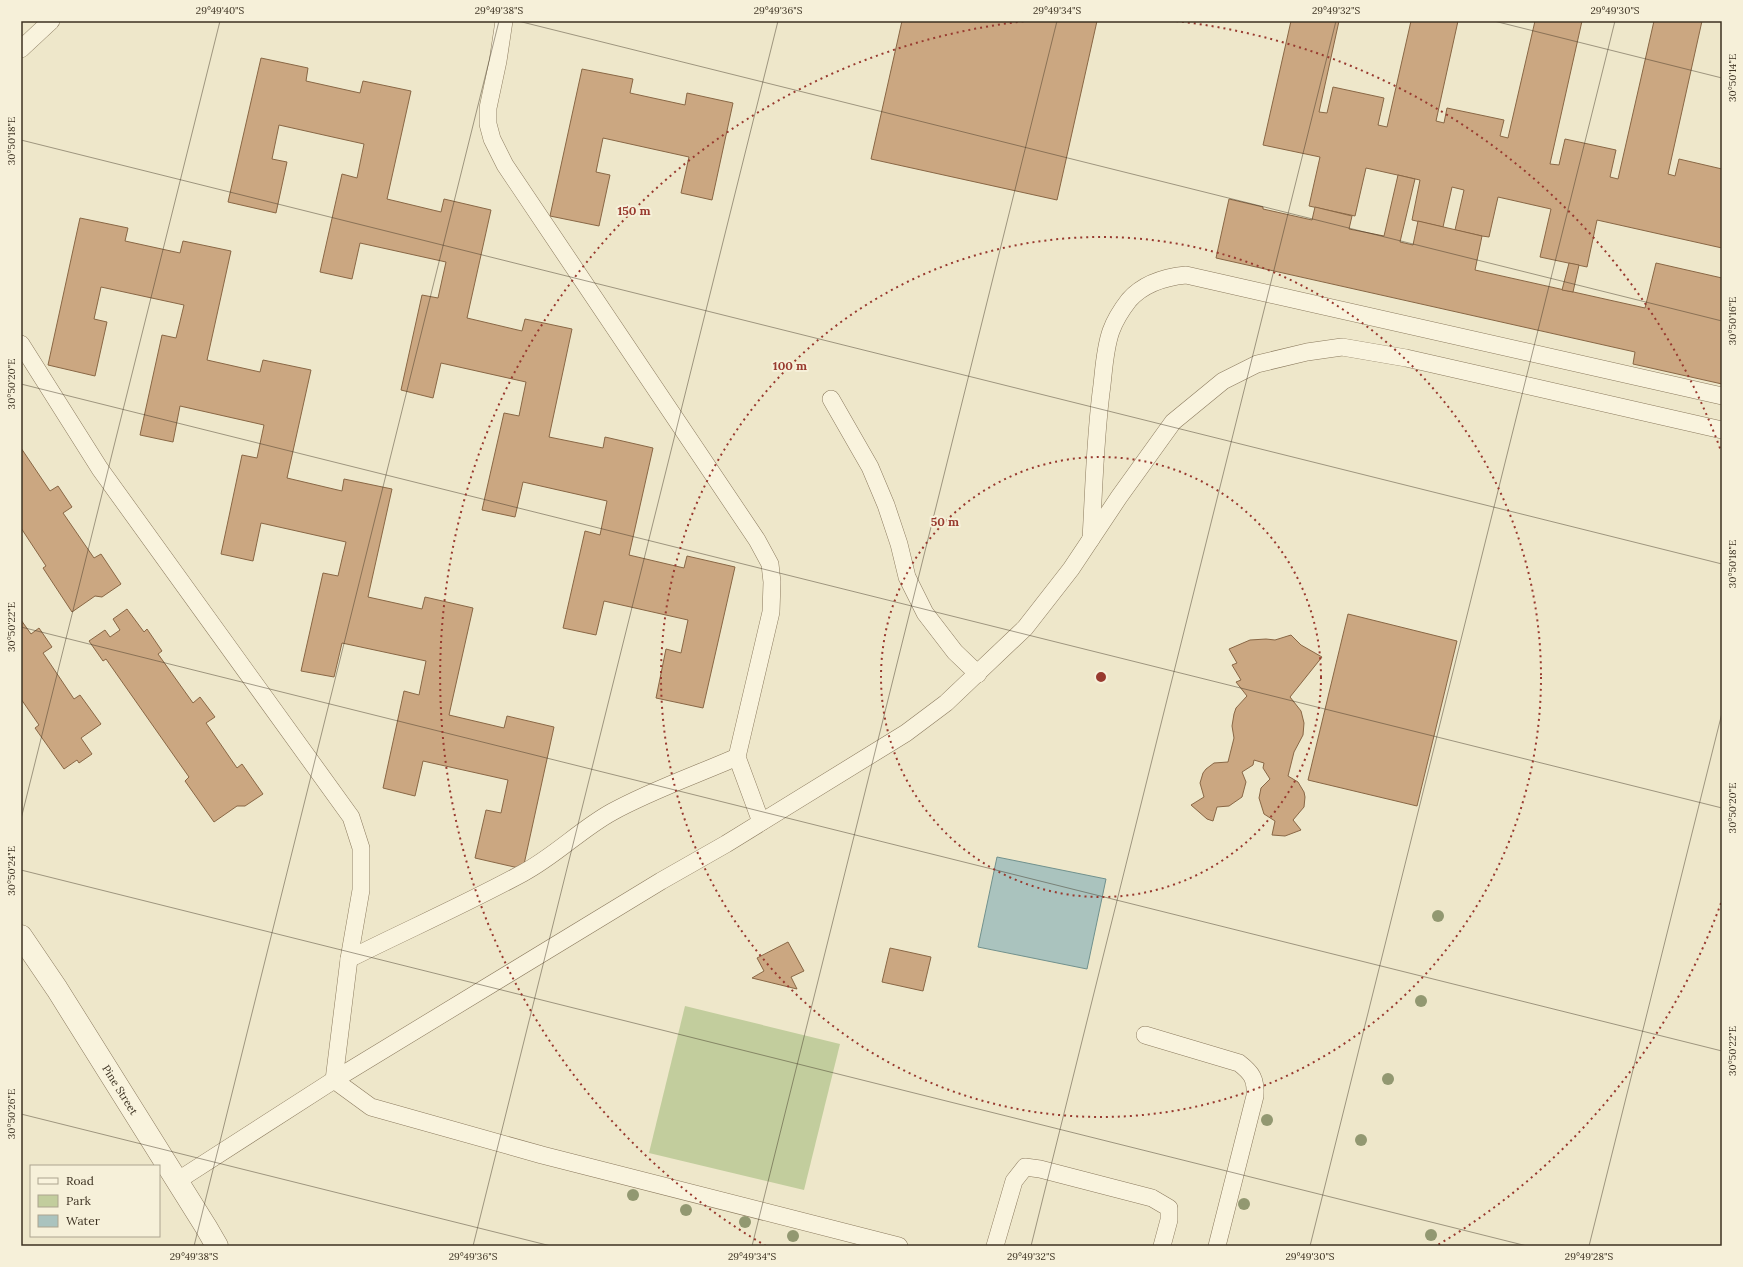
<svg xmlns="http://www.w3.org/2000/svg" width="1743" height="1267" font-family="Lora,serif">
	<rect width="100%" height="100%" fill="#eee7ca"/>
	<path fill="#c2cd9d" d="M 685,1006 L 840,1044 L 804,1190 L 649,1153 Z"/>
	<path fill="#aac3be" stroke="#71918d" d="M 997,857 L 1106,879 L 1087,969 L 978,947 Z"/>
	<g fill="#cba781" stroke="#896745">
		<path d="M 902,21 L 1097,21 L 1057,200 L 871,159 Z"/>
		<path d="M 1291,21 L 1339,21 L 1319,112 L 1327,113 L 1333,87 L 1384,98 L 1378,125 L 1387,127 L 1411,21 L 1458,21 L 1436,121 L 1444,123 L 1447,108 L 1504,120 L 1500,136 L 1508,138 L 1535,21 L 1582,21 L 1550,164 L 1559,165 L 1565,139 L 1616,150 L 1610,177 L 1618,179 L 1654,21 L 1702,21 L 1668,174 L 1675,176 L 1679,159 L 1722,169 L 1722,248 L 1597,220 L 1587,267 L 1540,257 L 1551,209 L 1498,197 L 1489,237 L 1482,236 L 1455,230 L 1464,190 L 1452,187 L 1443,227 L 1412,220 L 1420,180 L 1366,168 L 1355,216 L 1309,206 L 1320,157 L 1263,145 Z"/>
		<path d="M 261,58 L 308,68 L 306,81 L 360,93 L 363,81 L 411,91 L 387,199 L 441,212 L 444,199 L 491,210 L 467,318 L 522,331 L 525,319 L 572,329 L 549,437 L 603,448 L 605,437 L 653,448 L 629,555 L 684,568 L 687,556 L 735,567 L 703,708 L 656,698 L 666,649 L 681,653 L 688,620 L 604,601 L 596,635 L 563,628 L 585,531 L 600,535 L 607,501 L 523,482 L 515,517 L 482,510 L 504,413 L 519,416 L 526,382 L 441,363 L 433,398 L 401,390 L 422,295 L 438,298 L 446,262 L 360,243 L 352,279 L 320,272 L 342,174 L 357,178 L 364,144 L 279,125 L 272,159 L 287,162 L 276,213 L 228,202 Z"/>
		<path d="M 582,69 L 633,79 L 630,93 L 685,105 L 687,93 L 733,103 L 712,200 L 681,193 L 689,157 L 603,138 L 596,172 L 610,175 L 599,226 L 550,216 Z"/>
		<path d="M 1398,175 L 1415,179 L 1400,242 L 1413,245 L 1418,221 L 1482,236 L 1475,270 L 1645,308 L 1656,263 L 1722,278 L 1722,384 L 1633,364 L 1635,352 L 1216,258 L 1229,199 L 1263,207 L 1263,209 L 1312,220 L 1315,207 L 1352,216 L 1349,229 L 1384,236 Z"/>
		<path d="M 80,218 L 128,228 L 125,241 L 180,253 L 183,241 L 231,251 L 207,360 L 260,372 L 263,360 L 311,370 L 287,478 L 342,491 L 344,479 L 392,489 L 368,597 L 422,609 L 425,597 L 473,608 L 449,715 L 504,728 L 507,716 L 554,727 L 523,869 L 475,858 L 486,810 L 501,813 L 508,780 L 423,761 L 415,796 L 383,788 L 404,691 L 419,695 L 426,661 L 342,643 L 334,677 L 301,671 L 323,573 L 338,576 L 346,542 L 261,523 L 253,561 L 221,554 L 242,455 L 257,458 L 264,425 L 180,406 L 173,442 L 140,435 L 162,335 L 176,338 L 184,305 L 101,287 L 94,319 L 107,322 L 95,376 L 48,365 Z"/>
		<path d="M 1569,263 L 1579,265 L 1573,292 L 1562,290 Z"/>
		<path d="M 21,448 L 50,491 L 58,486 L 72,507 L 63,513 L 94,558 L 101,554 L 121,584 L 102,597 L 95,596 L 72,612 L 43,568 L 46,566 L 21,528 Z"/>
		<path d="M 127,609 L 144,632 L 147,629 L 162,651 L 158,654 L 193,703 L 200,697 L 215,717 L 206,723 L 237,768 L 242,764 L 263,794 L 245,806 L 237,806 L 214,822 L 185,781 L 189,777 L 106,659 L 103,661 L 89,641 L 105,630 L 110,637 L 120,630 L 113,619 Z"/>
		<path d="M 1348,614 L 1457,641 L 1417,806 L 1308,780 Z"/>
		<path d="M 21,620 L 31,634 L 39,628 L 52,647 L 43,653 L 74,699 L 80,695 L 101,724 L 81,738 L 92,754 L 79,763 L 77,760 L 64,769 L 35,728 L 39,725 L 21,699 Z"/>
		<path d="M 1291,635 L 1301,645 L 1322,657 L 1290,697 L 1301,711 L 1304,723 L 1303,735 L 1294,752 L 1288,776 L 1298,782 L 1304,792 L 1305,797 L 1304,807 L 1293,820 L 1301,830 L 1285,836 L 1272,835 L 1275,821 L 1264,814 L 1259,798 L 1261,788 L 1270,779 L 1263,768 L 1264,763 L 1254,760 L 1253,765 L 1242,772 L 1246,782 L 1242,797 L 1229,806 L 1217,807 L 1213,821 L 1207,819 L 1191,805 L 1204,797 L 1200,783 L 1203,773 L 1206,769 L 1214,763 L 1228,762 L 1234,738 L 1232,726 L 1234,714 L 1236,708 L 1247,696 L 1236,682 L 1241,680 L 1232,665 L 1237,663 L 1229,649 L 1250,640 L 1266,639 L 1275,640 Z"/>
		<path d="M 788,942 L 804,971 L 791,977 L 797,989 L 752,978 L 764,971 L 757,958 Z"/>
		<path d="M 890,948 L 931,957 L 923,991 L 882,982 Z"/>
	</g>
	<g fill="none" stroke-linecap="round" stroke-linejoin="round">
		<defs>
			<g id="service">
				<path d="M 504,21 L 498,61 L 488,108 L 488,124 L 492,139 L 505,165 L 757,540 L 770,564 L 772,582 L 771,612 L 737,757 L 761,822"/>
				<path d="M 21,49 L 51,21"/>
				<path d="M 21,344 L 100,469 L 351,817 L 361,848 L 361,890 L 349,959 L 334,1080 L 371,1107 L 542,1155 L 899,1246"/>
				<path d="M 831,399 L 870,467 L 886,505 L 899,544 L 907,577 L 925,613 L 955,652 L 978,674"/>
				<path d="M 1091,539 C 1094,488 1095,436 1102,385 C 1104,367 1105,348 1111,331 C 1115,320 1122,309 1129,300 C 1143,284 1166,277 1186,275 L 1722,396"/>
				<path d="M 349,959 C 407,930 466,904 523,873 C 555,856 581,829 612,812 C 652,790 696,775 737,757"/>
				<path d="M 1145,1035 L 1239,1063 C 1252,1073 1256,1079 1255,1096 L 1217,1246"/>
				<path d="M 177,1181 L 334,1080 L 661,881 L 726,844 L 906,733 L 946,703 L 1025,628 L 1071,569 L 1119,497 L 1173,422 L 1223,381 L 1257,364 L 1307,352 L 1342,347 L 1406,358 L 1722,430"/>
				<path d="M 995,1246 L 1014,1181 L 1025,1167 L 1040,1169 L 1152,1198 L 1169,1208 L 1169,1220 L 1162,1246"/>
			</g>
			<g id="minor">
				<path id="s1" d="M 21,936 L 57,989 L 206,1227 L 217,1246"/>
			</g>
		</defs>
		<use href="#service" stroke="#8b7a5e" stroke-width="18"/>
		<use href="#minor" stroke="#8b7a5e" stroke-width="23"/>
		<use href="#service" stroke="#f9f3dd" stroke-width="17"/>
		<use href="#minor" stroke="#f9f3dd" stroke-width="22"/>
	</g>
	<g fill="#929871">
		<circle cx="1438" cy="916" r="6"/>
		<circle cx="1421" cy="1001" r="6"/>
		<circle cx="1388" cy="1079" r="6"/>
		<circle cx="1267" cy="1120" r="6"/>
		<circle cx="1361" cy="1140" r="6"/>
		<circle cx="633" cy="1195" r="6"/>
		<circle cx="1244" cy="1204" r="6"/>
		<circle cx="686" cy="1210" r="6"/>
		<circle cx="745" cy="1222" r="6"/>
		<circle cx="1431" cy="1235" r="6"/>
		<circle cx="793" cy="1236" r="6"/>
	</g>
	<path fill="none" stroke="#3c3121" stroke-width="1" stroke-opacity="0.45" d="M 518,21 L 1722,321M 1494,21 L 1722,78M 21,140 L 1722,564M 21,384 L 1722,808M 21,627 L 1722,1051M 21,819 L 220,21M 21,870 L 1527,1246M 21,1114 L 551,1246M 194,1246 L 499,21M 473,1246 L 778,21M 752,1246 L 1057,21M 1031,1246 L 1336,21M 1310,1246 L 1615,21M 1589,1246 L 1722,713"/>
	<g fill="none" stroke="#983a2f" stroke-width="2" stroke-dasharray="2 4">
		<circle cx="1101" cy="677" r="220"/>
		<circle cx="1101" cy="677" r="440"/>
		<path d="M1721 903A660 660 0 0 1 1436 1246M766 1246A660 660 0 0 1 1026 21M1176 21A660 660 0 0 1 1721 451"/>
	</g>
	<g text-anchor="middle" stroke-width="4" stroke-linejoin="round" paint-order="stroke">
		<g font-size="11" fill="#3c3121" stroke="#f6f0d9">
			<text dy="4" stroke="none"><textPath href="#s1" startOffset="183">Pine Street</textPath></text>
		</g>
	</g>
	<circle cx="1101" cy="677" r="6" fill="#983a2f" stroke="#f6f0d9" stroke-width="2"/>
	<g font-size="12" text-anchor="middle" font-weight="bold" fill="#983a2f" stroke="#f6f0d9" stroke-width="4" stroke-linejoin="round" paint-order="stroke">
		<text x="634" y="215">150 m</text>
		<text x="790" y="370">100 m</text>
		<text x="945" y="526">50 m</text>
	</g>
	<rect width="1743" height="1267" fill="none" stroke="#f6f0d9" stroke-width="44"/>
	<rect x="30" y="1165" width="130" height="72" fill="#f6f0d9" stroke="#aca48f"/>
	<rect x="38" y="1178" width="20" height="6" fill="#f9f3dd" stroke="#aca48f"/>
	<text x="66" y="1185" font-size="12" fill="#3c3121">Road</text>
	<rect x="38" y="1195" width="20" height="12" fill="#c2cd9d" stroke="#aca48f"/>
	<text x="66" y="1205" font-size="12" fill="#3c3121">Park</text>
	<rect x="38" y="1215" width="20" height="12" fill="#aac3be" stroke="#aca48f"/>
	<text x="66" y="1225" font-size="12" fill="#3c3121">Water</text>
	<rect x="22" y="22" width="1699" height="1223" fill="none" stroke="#3c3121" stroke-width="1.5"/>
	<g font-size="10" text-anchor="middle" fill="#3c3121">
		<text x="220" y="14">29°49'40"S</text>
		<text x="499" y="14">29°49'38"S</text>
		<text x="778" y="14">29°49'36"S</text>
		<text x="1057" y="14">29°49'34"S</text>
		<text x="1336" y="14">29°49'32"S</text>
		<text x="1615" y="14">29°49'30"S</text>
		<text transform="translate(1732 78) rotate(-90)" y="4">30°50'14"E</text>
		<text transform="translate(11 141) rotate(-90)" y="4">30°50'18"E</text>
		<text transform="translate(1732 321) rotate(-90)" y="4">30°50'16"E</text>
		<text transform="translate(11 384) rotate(-90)" y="4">30°50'20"E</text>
		<text transform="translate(1732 564) rotate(-90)" y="4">30°50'18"E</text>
		<text transform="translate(11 627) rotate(-90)" y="4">30°50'22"E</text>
		<text transform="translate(1732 808) rotate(-90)" y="4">30°50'20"E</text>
		<text transform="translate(11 871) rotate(-90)" y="4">30°50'24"E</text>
		<text transform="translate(1732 1051) rotate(-90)" y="4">30°50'22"E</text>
		<text transform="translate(11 1114) rotate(-90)" y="4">30°50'26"E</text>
		<text x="194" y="1260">29°49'38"S</text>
		<text x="473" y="1260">29°49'36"S</text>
		<text x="752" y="1260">29°49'34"S</text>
		<text x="1031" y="1260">29°49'32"S</text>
		<text x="1310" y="1260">29°49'30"S</text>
		<text x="1589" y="1260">29°49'28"S</text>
	</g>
</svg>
